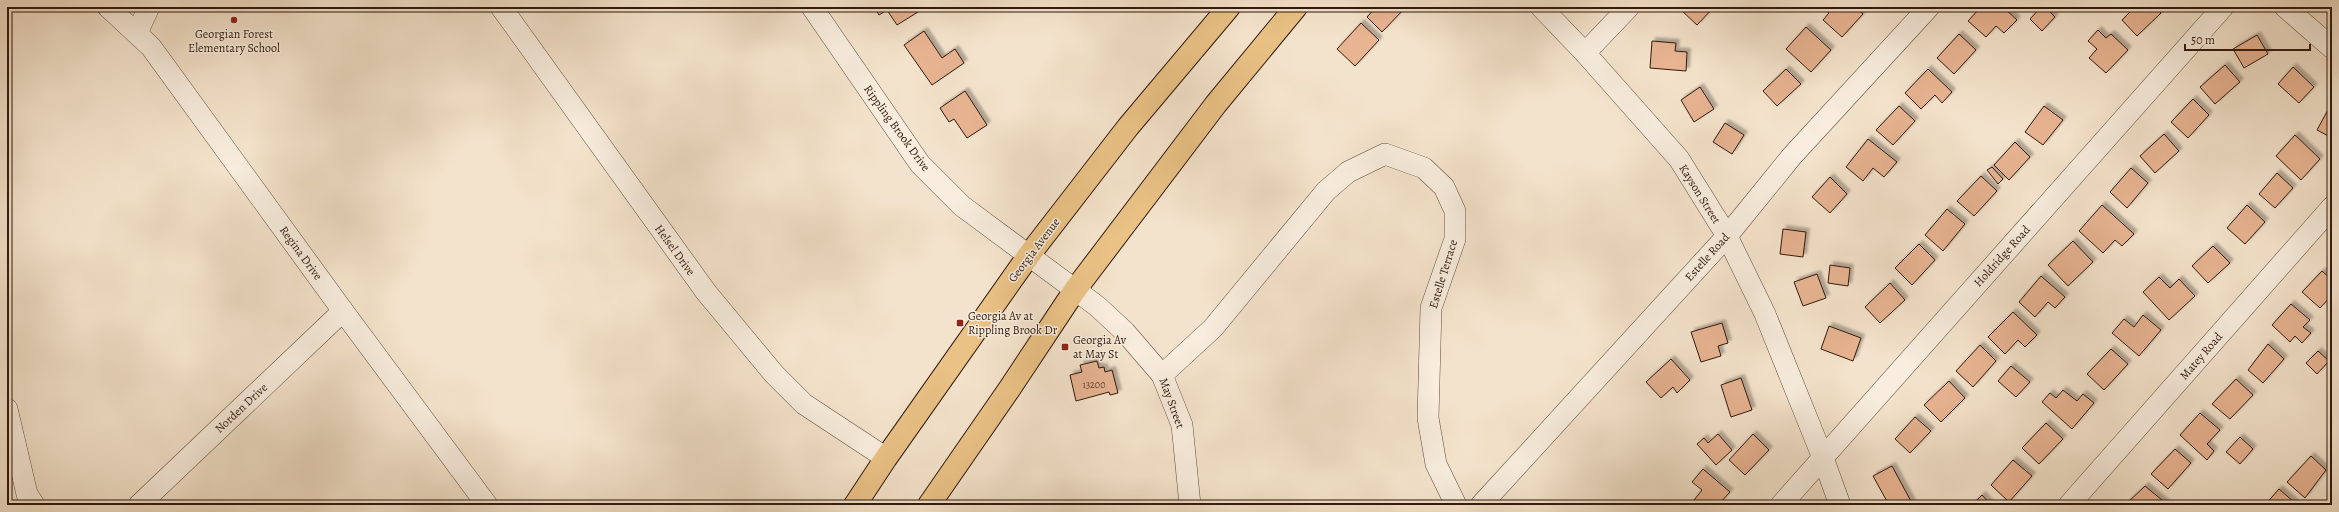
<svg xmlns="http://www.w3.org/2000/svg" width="2339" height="512" font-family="Alegreya,serif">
	<defs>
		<filter id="shadow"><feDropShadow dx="3.5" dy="-3.5" stdDeviation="1" flood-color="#0004"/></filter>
	</defs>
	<rect width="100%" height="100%" fill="#f4e3cc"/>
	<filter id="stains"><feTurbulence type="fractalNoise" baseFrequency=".005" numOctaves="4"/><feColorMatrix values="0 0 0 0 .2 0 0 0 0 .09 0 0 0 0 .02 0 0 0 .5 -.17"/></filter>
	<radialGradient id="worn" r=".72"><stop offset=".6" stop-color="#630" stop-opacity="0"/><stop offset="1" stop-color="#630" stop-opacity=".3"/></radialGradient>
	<g fill="#e8b492" stroke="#2f190d" filter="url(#shadow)">
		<path d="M 874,7 L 914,7 L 918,12 L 897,25 L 887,10 L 879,15 Z"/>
		<path d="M 1376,7 L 1402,7 L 1404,9 L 1382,32 L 1367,17 Z"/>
		<path d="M 1682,7 L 1714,7 L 1697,25 L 1680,9 Z"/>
		<path d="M 1822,7 L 1855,7 L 1863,14 L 1842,37 L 1823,20 L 1829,13 Z"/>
		<path d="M 1981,7 L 2003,7 L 2017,20 L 2004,33 L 1996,26 L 1986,37 L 1968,21 Z"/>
		<path d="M 2041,7 L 2045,7 L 2055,17 L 2042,31 L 2030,19 Z"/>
		<path d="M 2135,7 L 2155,7 L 2161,13 L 2137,36 L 2122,20 Z"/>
		<path d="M 1361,23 L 1379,40 L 1355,66 L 1337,49 Z"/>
		<path d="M 1806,27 L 1831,50 L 1811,72 L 1786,49 Z"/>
		<path d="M 2098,30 L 2106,38 L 2111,34 L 2128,50 L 2106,73 L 2089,58 L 2097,49 L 2088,41 Z"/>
		<path d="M 924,31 L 942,58 L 955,49 L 964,63 L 932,85 L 904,45 Z"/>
		<path d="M 1959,34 L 1976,50 L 1954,74 L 1937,58 Z"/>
		<path d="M 2257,35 L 2268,54 L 2244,68 L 2233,49 Z"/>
		<path d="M 1652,41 L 1676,43 L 1675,51 L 1687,52 L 1686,71 L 1650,68 Z"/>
		<path d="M 2225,65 L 2240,82 L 2215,104 L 2200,87 Z"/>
		<path d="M 2293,67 L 2314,87 L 2299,103 L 2278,84 Z"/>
		<path d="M 1786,69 L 1801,84 L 1777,106 L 1763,91 Z"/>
		<path d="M 1928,69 L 1952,92 L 1942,103 L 1935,95 L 1921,109 L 1905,93 Z"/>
		<path d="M 1700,87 L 1714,109 L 1694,122 L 1681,100 Z"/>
		<path d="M 965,91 L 987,125 L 967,138 L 954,119 L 949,122 L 940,108 Z"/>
		<path d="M 2193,99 L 2209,115 L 2188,138 L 2171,122 Z"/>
		<path d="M 1899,106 L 1915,121 L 1893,145 L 1876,130 Z"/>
		<path d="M 2044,106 L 2063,120 L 2043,145 L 2025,132 Z"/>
		<path d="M 2330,106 L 2332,108 L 2332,138 L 2317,130 Z"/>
		<path d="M 1725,123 L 1744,135 L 1732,154 L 1713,142 Z"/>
		<path d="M 2164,134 L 2179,151 L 2155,173 L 2140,156 Z"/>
		<path d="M 2295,135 L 2320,159 L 2301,180 L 2276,156 Z"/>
		<path d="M 1868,139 L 1897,162 L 1884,177 L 1873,168 L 1863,181 L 1846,167 Z"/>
		<path d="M 2015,142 L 2030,157 L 2009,180 L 1994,165 Z"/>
		<path d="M 1992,167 L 2003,179 L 1998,184 L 1987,170 Z"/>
		<path d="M 2131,168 L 2148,183 L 2127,208 L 2110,192 Z"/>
		<path d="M 2277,173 L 2293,188 L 2275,208 L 2259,194 Z"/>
		<path d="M 1981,176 L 1997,191 L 1974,216 L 1957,201 Z"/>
		<path d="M 1830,177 L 1847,194 L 1830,213 L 1812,197 Z"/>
		<path d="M 2102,205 L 2134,234 L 2122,246 L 2115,240 L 2103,253 L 2079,231 Z"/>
		<path d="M 2247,205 L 2265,222 L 2245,244 L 2227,228 Z"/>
		<path d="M 1947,209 L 1965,224 L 1943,251 L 1925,235 Z"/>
		<path d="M 1783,229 L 1806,232 L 1803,257 L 1780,254 Z"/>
		<path d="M 2073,241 L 2093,262 L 2068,286 L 2048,265 Z"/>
		<path d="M 1919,244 L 1935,260 L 1912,285 L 1895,268 Z"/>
		<path d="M 2213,246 L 2230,263 L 2208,283 L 2192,266 Z"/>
		<path d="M 1830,265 L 1850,268 L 1848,286 L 1828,283 Z"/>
		<path d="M 2322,271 L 2332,280 L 2332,295 L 2320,308 L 2302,292 Z"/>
		<path d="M 1817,274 L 1826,298 L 1803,306 L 1794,282 Z"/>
		<path d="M 2041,276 L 2065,297 L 2055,308 L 2048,302 L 2035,317 L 2019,302 Z"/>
		<path d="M 2159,277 L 2170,288 L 2179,279 L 2195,296 L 2169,320 L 2143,292 Z"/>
		<path d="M 1890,283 L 1905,300 L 1880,323 L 1865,307 Z"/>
		<path d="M 2291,304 L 2310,320 L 2303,327 L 2311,333 L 2302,343 L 2295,336 L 2290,342 L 2272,325 Z"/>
		<path d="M 2013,312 L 2037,335 L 2025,347 L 2018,340 L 2005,354 L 1988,337 Z"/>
		<path d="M 2143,315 L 2161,330 L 2139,356 L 2112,333 L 2124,319 L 2134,327 Z"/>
		<path d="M 1722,323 L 1728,343 L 1718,346 L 1721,356 L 1701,362 L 1691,332 Z"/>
		<path d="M 1829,326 L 1861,338 L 1853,361 L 1821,349 Z"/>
		<path d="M 2268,344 L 2284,359 L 2263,383 L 2248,370 Z"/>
		<path d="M 1980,345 L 1996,361 L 1973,387 L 1956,371 Z"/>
		<path d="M 2111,349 L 2128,364 L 2104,390 L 2087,374 Z"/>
		<path d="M 2318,351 L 2329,361 L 2317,374 L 2306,363 Z"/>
		<path d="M 1671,359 L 1690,380 L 1677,393 L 1673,387 L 1661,398 L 1646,382 Z"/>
		<path d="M 1097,361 L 1099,368 L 1104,367 L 1105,372 L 1112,370 L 1118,393 L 1110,395 L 1109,392 L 1076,401 L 1070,375 L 1082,372 L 1080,365 Z"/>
		<path d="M 2011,366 L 2030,382 L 2016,397 L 1998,381 Z"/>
		<path d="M 1741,378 L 1752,410 L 1731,417 L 1721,385 Z"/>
		<path d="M 2236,379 L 2253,395 L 2230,419 L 2212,404 Z"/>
		<path d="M 1949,381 L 1965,398 L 1941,422 L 1924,405 Z"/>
		<path d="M 2063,390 L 2077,401 L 2083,394 L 2094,403 L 2072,429 L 2042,402 L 2050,393 L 2056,398 Z"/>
		<path d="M 2200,413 L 2220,430 L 2207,444 L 2214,451 L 2207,460 L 2180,435 Z"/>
		<path d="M 1915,417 L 1931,431 L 1910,453 L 1895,439 Z"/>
		<path d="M 2046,423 L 2063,439 L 2039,464 L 2022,448 Z"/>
		<path d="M 1718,434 L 1732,450 L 1716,465 L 1697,444 L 1704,438 L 1708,443 Z"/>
		<path d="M 1753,434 L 1769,450 L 1745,475 L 1729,460 Z"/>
		<path d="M 2240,437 L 2253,449 L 2240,464 L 2226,452 Z"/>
		<path d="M 2175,449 L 2191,463 L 2168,489 L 2151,474 Z"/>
		<path d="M 2311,456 L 2326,470 L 2305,498 L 2287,482 Z"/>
		<path d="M 2013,460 L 2032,476 L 2009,502 L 1991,485 Z"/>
		<path d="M 1892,466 L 1913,505 L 1889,505 L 1873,476 Z"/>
		<path d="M 1703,469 L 1730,492 L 1718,505 L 1691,504 L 1702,490 L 1692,482 Z"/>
		<path d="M 2145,486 L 2168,505 L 2125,505 Z"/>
		<path d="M 2279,489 L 2295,503 L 2293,505 L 2265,505 Z"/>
		<path d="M 1982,495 L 1991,505 L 1972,505 Z"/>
	</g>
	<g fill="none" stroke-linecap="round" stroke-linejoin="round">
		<defs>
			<g id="minor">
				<path d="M 108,7 L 151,47 L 343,311 L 487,505"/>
				<path d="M 501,7 L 706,292 L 774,374 L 804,404 L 886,458"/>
				<path d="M 812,7 L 920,164 L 962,206 L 1097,306 L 1125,332 L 1162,375 L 1182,425 L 1190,505"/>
				<path d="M 1541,7 L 1585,53 L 1679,159 L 1727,236 L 1765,314 L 1823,458 L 1840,505"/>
				<path d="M 2285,7 L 2332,48"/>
				<path d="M 137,33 L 149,7"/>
				<path d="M 1585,53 L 1629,7"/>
				<path d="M 1162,375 L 1213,328 L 1326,191 L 1348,172 L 1385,154 L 1424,168 L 1444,187 L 1455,211 L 1455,239 L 1431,308 L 1428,418 L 1436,464 L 1456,505"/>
				<path d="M 7,409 L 27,494 L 34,505"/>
				<path d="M 139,505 L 343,311"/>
				<path d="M 1481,505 L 1727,236 L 1792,156 L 1929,7"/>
				<path d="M 1781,505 L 2223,7"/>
				<path d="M 2069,505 L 2332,207"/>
			</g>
			<g id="major">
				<path d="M 855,505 L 886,458 L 1029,255 L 1128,127 L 1229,7"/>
				<path d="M 929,505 L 1010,388 L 1075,290 L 1216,104 L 1296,7"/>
			</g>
		</defs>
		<use href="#minor" stroke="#604c3d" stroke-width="22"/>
		<use href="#major" stroke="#2f190d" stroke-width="24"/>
		<use href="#minor" stroke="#f8edde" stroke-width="21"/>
		<use href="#major" stroke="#eac286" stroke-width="22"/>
	</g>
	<g fill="#8f2418" stroke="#f8edde" stroke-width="1.5">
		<circle cx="234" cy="20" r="4"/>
		<rect x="956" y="319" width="8" height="8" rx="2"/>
		<rect x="1061" y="343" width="8" height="8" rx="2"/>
	</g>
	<g text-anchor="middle" stroke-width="3" stroke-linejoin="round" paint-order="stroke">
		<g font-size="10" fill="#5d402e">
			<text x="1094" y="388">13200</text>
		</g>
		<g font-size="12" fill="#2f190d" stroke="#f8edde" text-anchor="start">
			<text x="234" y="38" text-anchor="middle">Georgian Forest<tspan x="234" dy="14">Elementary School</tspan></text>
			<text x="968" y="320">Georgia Av at<tspan x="968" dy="14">Rippling Brook Dr</tspan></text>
			<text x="1073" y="344">Georgia Av<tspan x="1073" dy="14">at May St</tspan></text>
		</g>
		<g font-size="12" fill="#2f190d" stroke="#f8edde">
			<text transform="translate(897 128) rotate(54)" y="4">Rippling Brook Drive</text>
			<text transform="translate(1700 194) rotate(58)" y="4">Kayson Street</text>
			<text transform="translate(675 250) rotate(54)" y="4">Helsel Drive</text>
			<text transform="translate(1034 250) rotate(-53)" y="4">Georgia Avenue</text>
			<text transform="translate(301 253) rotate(54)" y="4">Regina Drive</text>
			<text transform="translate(2002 256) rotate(-48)" y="4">Holdridge Road</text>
			<text transform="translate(1707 257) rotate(-48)" y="4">Estelle Road</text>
			<text transform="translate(1443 274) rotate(-73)" y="4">Estelle Terrace</text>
			<text transform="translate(2201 356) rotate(-49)" y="4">Matey Road</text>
			<text transform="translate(1172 403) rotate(70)" y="4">May Street</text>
			<text transform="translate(241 408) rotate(-43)" y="4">Norden Drive</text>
		</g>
	</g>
	<rect width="2339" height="512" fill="none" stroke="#f4e3cc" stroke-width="24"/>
	<rect x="8" y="8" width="2323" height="496" fill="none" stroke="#2f190d" stroke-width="2"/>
	<rect x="12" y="12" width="2315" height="488" fill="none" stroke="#2f190d"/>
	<path d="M2185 44v6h125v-6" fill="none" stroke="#2f190d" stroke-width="2"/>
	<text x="2191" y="44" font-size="12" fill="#2f190d" stroke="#f8edde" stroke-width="3" paint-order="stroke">50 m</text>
	<rect width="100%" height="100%" filter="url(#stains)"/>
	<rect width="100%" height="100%" fill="url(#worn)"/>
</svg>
